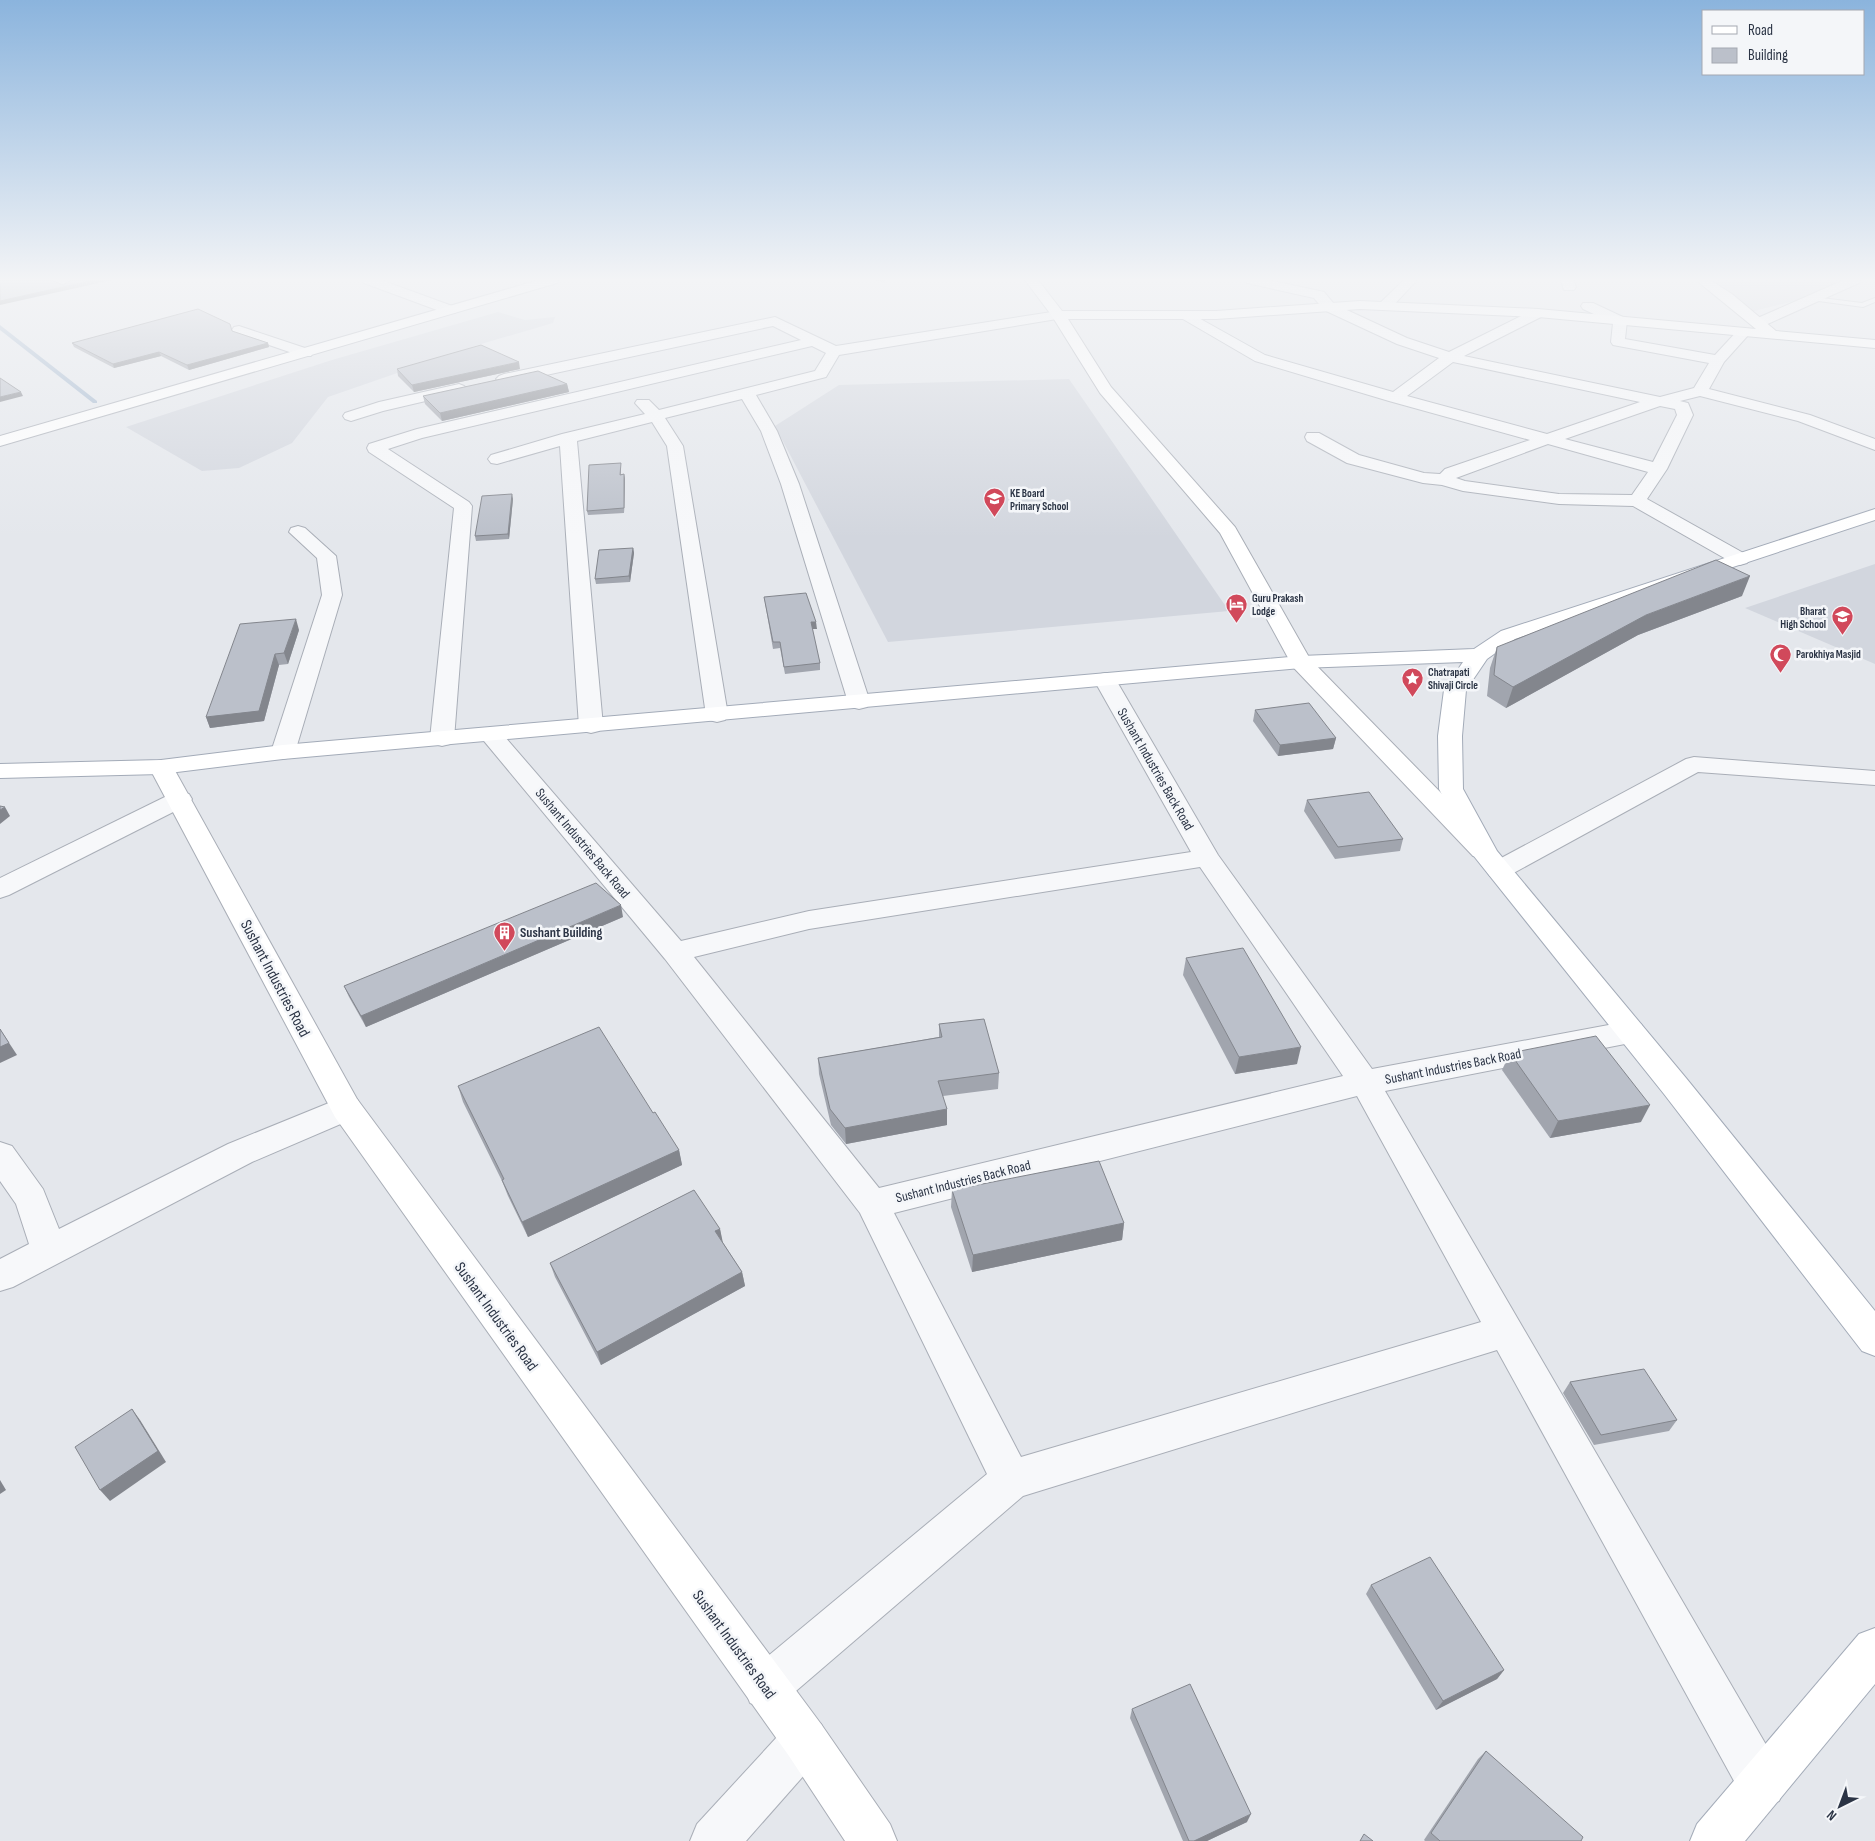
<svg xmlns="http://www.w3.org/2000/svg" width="1875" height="1841" font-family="'Sofia Sans Condensed',sans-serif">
	<rect width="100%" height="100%" fill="#e4e7ec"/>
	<g fill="#d2d6de">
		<path d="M 1702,280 L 1851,280 L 1815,296 L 1746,313 L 1727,297 Z"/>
		<path d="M 498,312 L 525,320 L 555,317 L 553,323 L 481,344 L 328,397 L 292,443 L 239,468 L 202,471 L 126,427 L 332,360 Z"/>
		<path d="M 1069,379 L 1229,611 L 888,642 L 775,426 L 839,385 Z"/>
		<path d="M 1875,564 L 1875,664 L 1745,608 Z"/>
	</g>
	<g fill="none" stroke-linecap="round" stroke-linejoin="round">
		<path fill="#9fb4cc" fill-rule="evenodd" d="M 0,325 L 97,401 L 97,403 L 93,403 L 0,330 Z"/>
		<defs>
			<path id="lane" d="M 1813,297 L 1862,303 L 1875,298 L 1875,302 L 1863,307 L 1811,300 L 1811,298 Z"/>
			<g id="street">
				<path d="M 54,280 L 69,280 L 72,283 L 65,287 L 55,283 Z"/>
				<path d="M 363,280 L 381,280 L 455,307 L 457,310 L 455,313 L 445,313 L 364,283 Z"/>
				<path d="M 1246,280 L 1269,280 L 1324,292 L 1334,304 L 1407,338 L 1449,352 L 1533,310 L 1543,310 L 1545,313 L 1543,316 L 1464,356 L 1660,397 L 1694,388 L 1709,363 L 1613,345 L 1611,342 L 1613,323 L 1583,309 L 1581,306 L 1583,303 L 1593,303 L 1625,318 L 1627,321 L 1625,339 L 1715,355 L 1739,329 L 1749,329 L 1751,332 L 1724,362 L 1709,389 L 1810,415 L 1875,439 L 1875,450 L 1798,421 L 1700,396 L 1680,401 L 1688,403 L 1693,415 L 1667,469 L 1647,499 L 1747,555 L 1750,559 L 1747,563 L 1740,565 L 1733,563 L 1633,506 L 1559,504 L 1463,491 L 1442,485 L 1423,483 L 1347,463 L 1307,441 L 1305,437 L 1307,433 L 1319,433 L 1359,455 L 1424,473 L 1440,474 L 1445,469 L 1530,440 L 1389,401 L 1255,361 L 1176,315 L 1183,311 L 1188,312 L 1265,355 L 1393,392 L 1439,358 L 1397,344 L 1324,310 L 1314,298 L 1247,283 ZM 1453,362 L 1640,402 L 1547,434 L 1407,396 ZM 1660,406 L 1675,409 L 1677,415 L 1653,462 L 1565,439 ZM 1548,444 L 1648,472 L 1632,495 L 1559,494 L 1465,481 L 1456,478 Z"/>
				<path d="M 1404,280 L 1417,280 L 1390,309 L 1380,309 L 1378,306 L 1380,303 Z"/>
				<path d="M 1561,280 L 1573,280 L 1576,287 L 1574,290 L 1564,290 Z"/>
				<path d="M 1844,280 L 1860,280 L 1859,283 L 1763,326 L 1758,327 L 1751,323 L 1753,320 Z"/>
				<path d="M 1058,311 L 1065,315 L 1063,318 L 839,355 L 826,377 L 756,395 L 777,431 L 799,484 L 870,702 L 867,707 L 859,709 L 851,707 L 848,702 L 781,484 L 761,431 L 742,399 L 665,418 L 683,446 L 728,715 L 725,720 L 717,722 L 709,720 L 706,715 L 667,446 L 652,422 L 577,441 L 603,726 L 599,731 L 591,733 L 583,731 L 579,726 L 560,446 L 497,464 L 491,463 L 488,459 L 491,455 L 562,434 L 645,414 L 635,403 L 637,400 L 649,400 L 659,410 L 815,371 L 826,353 L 812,346 L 422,438 L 388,449 L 469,502 L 472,506 L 454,739 L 450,744 L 442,746 L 434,744 L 430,739 L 454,508 L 369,452 L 367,448 L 369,444 L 417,429 L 801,340 L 773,326 L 504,384 L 499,382 L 496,379 L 499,376 L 504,374 L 775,317 L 836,346 Z"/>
				<path d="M 239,326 L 311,350 L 313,353 L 311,356 L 301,356 L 234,333 L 232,330 L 234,327 Z"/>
				<path d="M 459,384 L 464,386 L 467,389 L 464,392 L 383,411 L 351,421 L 345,419 L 343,416 L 345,413 L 379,402 Z"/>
				<path d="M 298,526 L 305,528 L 336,556 L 342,595 L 295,752 L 291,757 L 283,759 L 275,757 L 271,752 L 322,595 L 317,558 L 289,532 L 291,528 Z"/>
				<path d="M 1105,673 L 1113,675 L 1116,680 L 1218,855 L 1372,1069 L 1630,1021 L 1641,1024 L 1645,1032 L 1641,1040 L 1630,1043 L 1385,1091 L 1779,1767 L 1786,1784 L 1779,1801 L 1762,1808 L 1745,1801 L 1497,1350 L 1023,1496 L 782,1703 L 766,1709 L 750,1703 L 744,1687 L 750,1671 L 987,1474 L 860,1213 L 665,959 L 479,735 L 483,730 L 491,728 L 499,730 L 681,941 L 809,911 L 1191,852 L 1094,680 L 1097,675 ZM 1200,867 L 1343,1076 L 879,1188 L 694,957 L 809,929 ZM 1357,1096 L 1481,1322 L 1021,1457 L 894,1213 Z"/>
				<path d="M 1694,757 L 1875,771 L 1875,785 L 1698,772 L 1508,876 L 1499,878 L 1490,876 L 1486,870 L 1490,864 L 1686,759 Z"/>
				<path d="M 180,792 L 189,794 L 192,799 L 189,804 L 9,895 L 0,898 L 0,878 L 171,794 Z"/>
				<path d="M 346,1096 L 357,1099 L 362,1108 L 357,1117 L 252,1162 L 13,1287 L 0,1291 L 0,1259 L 29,1244 L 16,1204 L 0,1181 L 0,1142 L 12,1146 L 43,1189 L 59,1229 L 228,1144 Z"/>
				<path d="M 805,1717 L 821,1724 L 828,1740 L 821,1756 L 746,1841 L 690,1841 L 697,1824 L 789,1724 Z"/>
			</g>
			<g id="secondary">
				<path d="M 539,280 L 558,280 L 557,283 L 0,446 L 0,436 Z"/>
				<path d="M 1025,280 L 1038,280 L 1062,311 L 1216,311 L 1360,301 L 1538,309 L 1756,329 L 1696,280 L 1710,280 L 1732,294 L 1776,331 L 1875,340 L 1875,348 L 1538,317 L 1360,309 L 1216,319 L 1068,319 L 1111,387 L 1235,527 L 1310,659 L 1491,844 L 1495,850 L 1491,856 L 1482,858 L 1473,856 L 1293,667 L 1220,533 L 1100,393 L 1052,316 Z"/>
				<path d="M 161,760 L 169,762 L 173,767 L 357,1099 L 821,1724 L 890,1824 L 897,1841 L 845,1841 L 789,1756 L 335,1117 L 149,767 L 153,762 Z"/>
			</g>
			<g id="primary">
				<path d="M 1875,509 L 1875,520 L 1515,639 L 1487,659 L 1466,690 L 1462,736 L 1463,789 L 1497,851 L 1686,1078 L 1875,1311 L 1875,1356 L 1862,1351 L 1664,1094 L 1473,855 L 1439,789 L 1438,736 L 1444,690 L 1463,662 L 1301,668 L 283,759 L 161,774 L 0,778 L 0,764 L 161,760 L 283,745 L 1301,656 L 1474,649 L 1501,631 Z"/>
				<path d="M 1875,1628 L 1875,1684 L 1745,1841 L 1690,1841 L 1697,1824 L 1859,1634 Z"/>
			</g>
		</defs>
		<use href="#lane" stroke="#a9aeb7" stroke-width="2"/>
		<use href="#street" stroke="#a9aeb7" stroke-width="2"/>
		<use href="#secondary" stroke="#a9aeb7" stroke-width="2"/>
		<use href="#primary" stroke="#a3abb8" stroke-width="2"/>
		<use href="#lane" fill="#f7f8fa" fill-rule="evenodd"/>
		<use href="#street" fill="#f7f8fa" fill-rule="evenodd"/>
		<use href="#secondary" fill="#fff" fill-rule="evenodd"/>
		<use href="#primary" fill="#fff" fill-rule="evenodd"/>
	</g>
	<g fill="#a1a5ae">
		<path d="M 874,280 L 886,280 L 884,283 Z"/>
		<path d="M 232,331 L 268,343 L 269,347 L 189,370 L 161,356 L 114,368 L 74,347 L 72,343 Z"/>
		<path d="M 397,369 L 520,369 L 414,392 L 398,376 Z"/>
		<path d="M 567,384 L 569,392 L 442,421 L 425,404 L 423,396 Z"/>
		<path d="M 621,467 L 621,474 L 624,474 L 625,479 L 624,513 L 588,515 L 587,511 Z"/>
		<path d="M 513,499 L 509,539 L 476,541 L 475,536 Z"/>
		<path d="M 633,548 L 634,553 L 630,582 L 596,584 L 595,579 Z"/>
		<path d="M 1742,596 L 1638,635 L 1506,708 L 1487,696 L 1490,668 L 1497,647 Z"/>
		<path d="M 764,597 L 817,629 L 812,629 L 820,663 L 820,670 L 785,674 L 780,648 L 773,649 Z"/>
		<path d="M 299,630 L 288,664 L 279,665 L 264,721 L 210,728 L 206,717 Z"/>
		<path d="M 1255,710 L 1336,738 L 1333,749 L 1278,756 L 1253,721 Z"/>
		<path d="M 1307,800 L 1403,839 L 1400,851 L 1335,859 L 1304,811 Z"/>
		<path d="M 623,917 L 366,1027 L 349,997 L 344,986 Z"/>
		<path d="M 1186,958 L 1297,1064 L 1235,1074 L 1183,975 Z"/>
		<path d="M 939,1024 L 999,1073 L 998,1089 L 943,1096 L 947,1125 L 846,1144 L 831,1125 L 819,1074 L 818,1058 L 939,1037 Z"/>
		<path d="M 1510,1053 L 1641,1122 L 1550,1138 L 1502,1070 Z"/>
		<path d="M 458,1086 L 653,1113 L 679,1150 L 682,1165 L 528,1237 L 508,1196 L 502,1181 L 463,1102 Z"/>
		<path d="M 952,1190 L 1124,1223 L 1122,1240 L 972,1272 L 951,1207 Z"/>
		<path d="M 720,1229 L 722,1241 L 742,1272 L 745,1286 L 601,1365 L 555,1277 L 550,1263 Z"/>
		<path d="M 1570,1382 L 1677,1420 L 1669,1431 L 1594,1445 L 1563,1393 Z"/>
		<path d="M 1371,1585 L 1504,1670 L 1497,1679 L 1436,1710 L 1366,1594 Z"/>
		<path d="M 1132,1709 L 1247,1822 L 1207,1841 L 1183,1841 L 1130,1718 Z"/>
		<path d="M 1486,1751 L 1581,1841 L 1425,1841 L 1424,1840 L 1478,1759 Z"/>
	</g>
	<g fill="#83868d">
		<path d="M 94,280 L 112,280 L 0,305 L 0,301 Z"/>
		<path d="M 268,343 L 269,347 L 189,370 L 187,365 Z"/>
		<path d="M 159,352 L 161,356 L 114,368 L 113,364 Z"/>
		<path d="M 519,362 L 520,369 L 414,392 L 412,385 Z"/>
		<path d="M 567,384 L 569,392 L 442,421 L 440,413 Z"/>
		<path d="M 21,392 L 23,396 L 0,402 L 0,397 Z"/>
		<path d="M 624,474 L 625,479 L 624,513 Z"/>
		<path d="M 512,494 L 513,499 L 509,539 L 508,534 Z"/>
		<path d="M 633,548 L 634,553 L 630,582 L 629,576 Z"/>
		<path d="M 1750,576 L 1742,596 L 1638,635 L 1506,708 L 1513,687 L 1646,615 Z"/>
		<path d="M 296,619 L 299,630 L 288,664 L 284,653 Z"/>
		<path d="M 811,622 L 816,622 L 817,629 L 811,629 Z"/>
		<path d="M 275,654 L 279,665 L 264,721 L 210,728 L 206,717 Z"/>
		<path d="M 1336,738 L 1333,749 L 1278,756 L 1280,745 Z"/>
		<path d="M 5,807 L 10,816 L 0,824 L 0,810 Z"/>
		<path d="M 621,905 L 623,917 L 366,1027 L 361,1016 Z"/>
		<path d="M 0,1029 L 17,1055 L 0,1063 Z"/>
		<path d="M 1301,1047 L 1297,1064 L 1235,1074 L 1239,1057 Z"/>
		<path d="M 1650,1105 L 1641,1122 L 1550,1138 L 1558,1121 Z"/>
		<path d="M 947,1109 L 947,1125 L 846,1144 L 845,1128 Z"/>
		<path d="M 679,1150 L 682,1165 L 528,1237 L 522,1222 Z"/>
		<path d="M 1124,1223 L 1122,1240 L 972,1272 L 973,1255 Z"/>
		<path d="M 720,1229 L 723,1243 L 715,1231 Z"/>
		<path d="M 742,1272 L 745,1286 L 601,1365 L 597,1352 Z"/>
		<path d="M 132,1409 L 140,1420 L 166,1462 L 110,1501 L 100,1490 Z"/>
		<path d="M 0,1480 L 6,1490 L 0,1494 Z"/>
		<path d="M 1504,1670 L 1497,1679 L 1436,1710 L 1443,1701 Z"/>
		<path d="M 1251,1814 L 1247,1822 L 1207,1841 L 1194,1841 Z"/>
	</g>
	<g fill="#bbc0ca" stroke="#83868d">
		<path d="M 0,280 L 52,280 L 53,281 L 63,285 L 71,280 L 94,280 L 0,301 Z"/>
		<path d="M 198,309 L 230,324 L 232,331 L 268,343 L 187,365 L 159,352 L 113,364 L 72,343 Z"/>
		<path d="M 481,345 L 519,362 L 412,385 L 397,369 Z"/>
		<path d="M 538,371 L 567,384 L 440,413 L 423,396 Z"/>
		<path d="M 0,378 L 21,392 L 0,397 Z"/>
		<path d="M 621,463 L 620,475 L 624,474 L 624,508 L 587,511 L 589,465 Z"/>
		<path d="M 512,494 L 508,534 L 475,536 L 482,496 Z"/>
		<path d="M 633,548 L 629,576 L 595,579 L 599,550 Z"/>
		<path d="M 1716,560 L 1750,576 L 1646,615 L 1513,687 L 1494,675 L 1497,647 Z"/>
		<path d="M 806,593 L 816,622 L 811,622 L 820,663 L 784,667 L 780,642 L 773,642 L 764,597 Z"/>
		<path d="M 296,619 L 284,653 L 275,654 L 259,711 L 206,717 L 240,624 Z"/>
		<path d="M 1309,703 L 1336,738 L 1280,745 L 1255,710 Z"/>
		<path d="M 1369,792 L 1403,839 L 1338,847 L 1307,800 Z"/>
		<path d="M 0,806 L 5,807 L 0,810 Z"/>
		<path d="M 596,883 L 621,905 L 361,1016 L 344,986 Z"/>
		<path d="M 1243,948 L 1301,1047 L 1239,1057 L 1186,958 Z"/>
		<path d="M 984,1019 L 999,1073 L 938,1081 L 947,1109 L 845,1128 L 830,1109 L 818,1058 L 942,1037 L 939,1024 Z"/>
		<path d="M 599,1027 L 653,1113 L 655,1112 L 679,1150 L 522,1222 L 502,1180 L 504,1179 L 458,1086 Z"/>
		<path d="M 0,1029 L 9,1043 L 0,1047 Z"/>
		<path d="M 1596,1036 L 1650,1105 L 1558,1121 L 1510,1053 Z"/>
		<path d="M 1099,1161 L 1124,1223 L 973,1255 L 952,1190 Z"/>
		<path d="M 694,1190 L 720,1229 L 715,1231 L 742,1272 L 597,1352 L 550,1263 Z"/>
		<path d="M 1644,1369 L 1677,1420 L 1601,1435 L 1570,1382 Z"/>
		<path d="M 132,1409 L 158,1451 L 100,1490 L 75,1447 Z"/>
		<path d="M 1430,1557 L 1504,1670 L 1443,1701 L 1371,1585 Z"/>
		<path d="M 1190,1684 L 1251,1814 L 1194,1841 L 1189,1841 L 1132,1709 Z"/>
		<path d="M 1486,1751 L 1583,1837 L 1581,1841 L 1440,1841 L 1431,1833 Z"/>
		<path d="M 1364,1834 L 1373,1841 L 1360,1841 Z"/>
	</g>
	<linearGradient id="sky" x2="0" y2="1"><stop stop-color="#8bb4dd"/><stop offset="0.52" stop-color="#f3f4f6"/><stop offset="1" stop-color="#f3f4f6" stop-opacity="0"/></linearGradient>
	<rect width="1875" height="538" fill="url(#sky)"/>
	<defs>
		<symbol id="school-pin" viewBox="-11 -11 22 30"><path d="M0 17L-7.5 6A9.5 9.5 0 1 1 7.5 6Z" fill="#d1495b" stroke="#f4f6f9"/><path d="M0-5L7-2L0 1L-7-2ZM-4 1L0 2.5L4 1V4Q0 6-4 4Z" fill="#fff"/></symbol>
		<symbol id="hotel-pin" viewBox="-11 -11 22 30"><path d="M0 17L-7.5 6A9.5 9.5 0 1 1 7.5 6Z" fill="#d1495b" stroke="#f4f6f9"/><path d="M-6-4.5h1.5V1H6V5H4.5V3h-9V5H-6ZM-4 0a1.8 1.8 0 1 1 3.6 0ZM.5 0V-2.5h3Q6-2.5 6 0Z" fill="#fff"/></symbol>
		<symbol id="mosque-pin" viewBox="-11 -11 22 30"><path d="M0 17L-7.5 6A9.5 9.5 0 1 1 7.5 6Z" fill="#d1495b" stroke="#f4f6f9"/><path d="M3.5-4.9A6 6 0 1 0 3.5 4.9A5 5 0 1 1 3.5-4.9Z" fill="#fff"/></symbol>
		<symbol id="sight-pin" viewBox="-11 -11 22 30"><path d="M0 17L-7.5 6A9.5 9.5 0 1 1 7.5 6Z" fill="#d1495b" stroke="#f4f6f9"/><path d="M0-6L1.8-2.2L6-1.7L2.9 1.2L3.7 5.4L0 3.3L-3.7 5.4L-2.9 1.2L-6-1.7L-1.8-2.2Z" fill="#fff"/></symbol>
		<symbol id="building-pin" viewBox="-11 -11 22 30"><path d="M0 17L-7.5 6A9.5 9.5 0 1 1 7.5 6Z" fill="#d1495b" stroke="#f4f6f9"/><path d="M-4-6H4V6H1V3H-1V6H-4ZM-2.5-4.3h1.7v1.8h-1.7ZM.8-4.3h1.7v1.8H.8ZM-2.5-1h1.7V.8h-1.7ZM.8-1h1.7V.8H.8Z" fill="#fff"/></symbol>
	</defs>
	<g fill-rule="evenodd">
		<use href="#school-pin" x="982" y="486" width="25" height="34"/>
		<use href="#hotel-pin" x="1224" y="592" width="25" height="34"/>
		<use href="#school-pin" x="1830" y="604" width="25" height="34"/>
		<use href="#mosque-pin" x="1768" y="642" width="25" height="34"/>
		<use href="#sight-pin" x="1400" y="666" width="25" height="34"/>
		<use href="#building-pin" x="492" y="920" width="25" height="34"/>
	</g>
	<g text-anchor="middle" stroke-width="5" stroke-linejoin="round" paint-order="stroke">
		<g font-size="11" font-weight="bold" fill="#2b3445" stroke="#f4f6f9" text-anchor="start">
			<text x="1010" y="497">KE Board<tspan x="1010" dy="13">Primary School</tspan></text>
			<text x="1252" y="602">Guru Prakash<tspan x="1252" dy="13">Lodge</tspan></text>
			<text x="1826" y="615" text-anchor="end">Bharat<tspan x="1826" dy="13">High School</tspan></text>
			<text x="1796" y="658">Parokhiya Masjid</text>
			<text x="1428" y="676">Chatrapati<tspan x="1428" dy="13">Shivaji Circle</tspan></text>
		</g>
		<g font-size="14" fill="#2b3445" stroke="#f4f6f9">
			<text transform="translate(1156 769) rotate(60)" y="5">Sushant Industries Back Road</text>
			<text transform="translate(583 843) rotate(50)" y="5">Sushant Industries Back Road</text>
			<text transform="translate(1453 1066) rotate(-11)" y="5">Sushant Industries Back Road</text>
			<text transform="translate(963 1181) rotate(-14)" y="5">Sushant Industries Back Road</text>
		</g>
		<g font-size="14" font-weight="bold" fill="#2b3445" stroke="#f4f6f9" text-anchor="start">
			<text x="520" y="937">Sushant Building</text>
		</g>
		<g font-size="16" fill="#2b3445" stroke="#f4f6f9">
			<text transform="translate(276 978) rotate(62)" y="6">Sushant Industries Road</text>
			<text transform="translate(497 1316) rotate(54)" y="6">Sushant Industries Road</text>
			<text transform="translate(735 1644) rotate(54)" y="6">Sushant Industries Road</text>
		</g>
	</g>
	<rect x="1702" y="10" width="162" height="65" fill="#f4f6f9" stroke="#a4a8b1"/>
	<rect x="1712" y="26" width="25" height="8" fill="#ffffff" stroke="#a4a8b1"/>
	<text x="1748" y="35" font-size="15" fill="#2b3445">Road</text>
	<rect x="1712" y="48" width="25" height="15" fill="#bbc0ca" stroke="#a4a8b1"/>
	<text x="1748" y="60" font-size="15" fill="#2b3445">Building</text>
	<g transform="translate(1840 1806) rotate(222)" stroke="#f4f6f9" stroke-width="4" paint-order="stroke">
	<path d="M0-4L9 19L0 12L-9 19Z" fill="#2b3445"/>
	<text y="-8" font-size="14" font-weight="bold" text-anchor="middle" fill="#2b3445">N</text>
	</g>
</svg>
